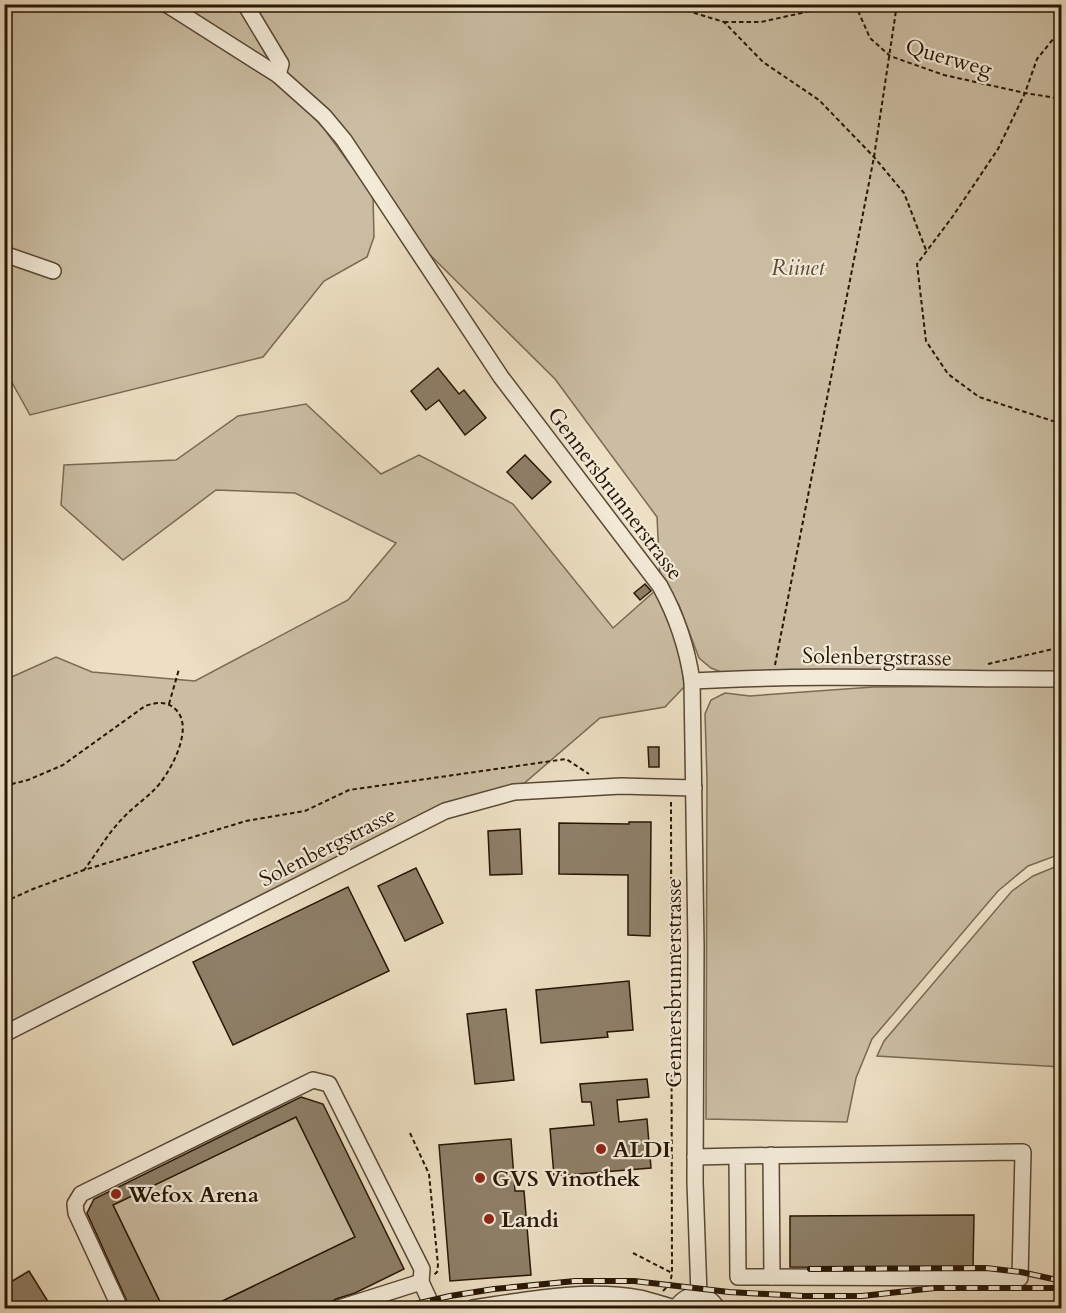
<svg xmlns="http://www.w3.org/2000/svg" width="1066" height="1313" font-family="Cardo,serif">
	<rect width="100%" height="100%" fill="#eddfc3"/>
	<filter id="stains"><feTurbulence type="fractalNoise" baseFrequency=".00333" numOctaves="4"/><feColorMatrix values="0 0 0 0 .2 0 0 0 0 .09 0 0 0 0 .02 0 0 0 .5 -.17"/></filter>
	<radialGradient id="worn" r=".72"><stop offset=".6" stop-color="#630" stop-opacity="0"/><stop offset="1" stop-color="#630" stop-opacity=".3"/></radialGradient>
	<g fill="#cbbda3" stroke="#796a54" stroke-width="1.5">
		<path d="M 4,5 L 152,5 L 267,74 L 301,103 L 325,130 L 373,196 L 374,237 L 367,257 L 324,281 L 263,357 L 30,415 L 5,370 Z"/>
		<path d="M 176,5 L 1061,5 L 1061,679 L 724,673 L 711,668 L 699,658 L 679,605 L 660,577 L 657,517 L 555,379 L 418,243 L 350,139 Z"/>
		<path d="M 306,404 L 381,474 L 419,455 L 513,504 L 613,628 L 656,590 C 672,621 682,653 684,687 L 665,707 L 600,718 L 514,792 L 445,811 L 5,1034 L 5,680 L 56,657 L 92,672 L 195,681 L 348,600 L 396,543 L 295,493 L 216,490 L 123,560 L 61,505 L 64,465 L 176,460 L 238,416 Z"/>
		<path d="M 1061,686 L 1061,1067 L 877,1056 L 884,1041 L 1012,891 L 1033,876 L 1055,867 L 1055,856 L 1028,866 L 998,891 L 872,1039 L 856,1078 L 847,1122 L 706,1119 L 707,779 L 705,714 L 711,700 L 725,693 L 750,696 L 873,687 Z"/>
		<path d="M 296,1117 L 355,1237 L 208,1308 L 163,1308 L 113,1205 Z"/>
	</g>
	<g fill="#8e7f68" stroke="#271605" stroke-width="1.5">
		<path d="M 438,368 L 459,394 L 464,390 L 486,418 L 465,435 L 439,400 L 426,410 L 411,391 Z"/>
		<path d="M 525,455 L 551,482 L 532,499 L 507,472 Z"/>
		<path d="M 645,584 L 651,591 L 640,600 L 634,593 Z"/>
		<path d="M 648,747 L 659,747 L 659,767 L 649,767 Z"/>
		<path d="M 629,822 L 651,822 L 650,936 L 628,935 L 628,875 L 559,874 L 559,823 L 629,824 Z"/>
		<path d="M 520,829 L 522,874 L 490,875 L 488,831 Z"/>
		<path d="M 416,868 L 443,923 L 405,941 L 378,886 Z"/>
		<path d="M 348,887 L 389,971 L 233,1045 L 193,962 Z"/>
		<path d="M 629,981 L 633,1030 L 607,1032 L 608,1037 L 541,1043 L 536,990 Z"/>
		<path d="M 506,1009 L 514,1080 L 475,1084 L 467,1014 Z"/>
		<path d="M 647,1079 L 649,1097 L 617,1100 L 619,1122 L 647,1119 L 651,1168 L 554,1176 L 550,1129 L 594,1125 L 591,1102 L 582,1102 L 580,1084 Z"/>
		<path d="M 301,1097 L 323,1104 L 404,1269 L 355,1293 L 336,1299 L 322,1308 L 208,1308 L 355,1237 L 296,1117 L 113,1205 L 163,1308 L 130,1308 L 87,1213 L 94,1199 Z"/>
		<path d="M 511,1139 L 515,1191 L 524,1191 L 531,1275 L 450,1281 L 439,1145 Z"/>
		<path d="M 974,1215 L 973,1268 L 790,1267 L 790,1216 Z"/>
		<path d="M 29,1271 L 52,1308 L 4,1308 L 4,1286 Z"/>
	</g>
	<g fill="none" stroke-linecap="round" stroke-linejoin="round">
		<defs>
			<g id="minor">
				<path d="M 166,4 L 278,75 L 324,116 L 344,140 L 501,377 L 660,586 C 677,617 687,647 692,681 L 696,946 L 695,1182 L 699,1295"/>
				<path d="M 245,4 L 281,64 L 278,75"/>
				<path d="M 4,254 L 53,271"/>
				<path d="M 692,681 C 815,674 938,679 1062,679"/>
				<path d="M 4,1034 L 445,811 L 514,792 L 621,786 L 694,788"/>
				<path d="M 771,1155 L 772,1277"/>
				<path d="M 695,1157 L 737,1156 L 1023,1152 L 1020,1278 L 738,1277 L 737,1156"/>
				<path d="M 120,1308 L 76,1213 L 75,1204 L 81,1194 L 313,1080 L 329,1084 L 422,1269 L 421,1282 L 433,1308"/>
				<path d="M 339,1308 L 421,1282"/>
				<path d="M 473,1308 C 526,1300 586,1288 640,1298 C 652,1301 664,1305 675,1308"/>
				<path d="M 676,1308 C 686,1292 707,1290 717,1308"/>
			</g>
		</defs>
		<use href="#minor" stroke="#584834" stroke-width="18"/>
		<g stroke="#271605" stroke-width="2" stroke-dasharray="4.5 3" stroke-linecap="butt">
			<path d="M 665,4 L 724,22 L 763,62 L 819,100 L 874,157 L 904,193 L 926,250"/>
			<path d="M 855,4 L 870,38 L 890,56 L 944,75 L 1025,93 L 1062,99"/>
			<path d="M 724,22 L 761,22 L 842,4"/>
			<path d="M 1062,28 L 1037,59 L 1025,93 L 998,149 L 953,216 L 917,264 L 926,341 L 948,374 L 979,397 L 1062,424"/>
			<path d="M 988,664 L 1062,647"/>
			<path d="M 775,665 L 874,157 L 897,4"/>
			<path d="M 169,704 L 179,669"/>
			<path d="M 4,786 L 28,780 L 63,765 L 145,706 C 158,702 168,700 178,712 C 193,732 169,775 154,790 C 144,800 132,808 123,818 C 108,833 97,853 84,870"/>
			<path d="M 4,902 L 33,889 L 84,870 L 246,821 L 305,811 L 349,790 L 566,759 L 589,774"/>
			<path d="M 410,1133 L 429,1174 L 438,1265 L 437,1272 L 434,1275"/>
			<path d="M 633,1253 L 672,1273"/>
			<path d="M 663,1291 L 670,1284 L 672,1273 L 671,799"/>
		</g>
		<use href="#minor" stroke="#f3ead8" stroke-width="15"/>
		<defs>
			<g id="rail">
				<path d="M 810,1269 L 986,1268 L 1021,1272 L 1062,1281"/>
				<path d="M 398,1308 L 450,1296 L 494,1289 L 575,1281 L 634,1281 L 729,1292 L 803,1296 L 862,1296 L 935,1288 L 1062,1288"/>
				<path d="M 805,1308 L 840,1304 L 940,1304"/>
			</g>
		</defs>
		<use href="#rail" stroke="#271605" stroke-width="6"/>
		<use href="#rail" stroke="#f3ead8" stroke-width="4" stroke-dasharray="11" stroke-linecap="butt"/>
	</g>
	<g fill="#8f2418" stroke="#f3ead8" stroke-width="2">
		<circle cx="601" cy="1149" r="6"/>
		<circle cx="480" cy="1178" r="6"/>
		<circle cx="116" cy="1194" r="6"/>
		<circle cx="489" cy="1219" r="6"/>
	</g>
	<g text-anchor="middle" stroke-width="4.5" stroke-linejoin="round" paint-order="stroke">
		<g font-size="22" fill="#271605" stroke="#f3ead8">
			<text transform="translate(949 57) rotate(16)" y="8">Querweg</text>
			<text transform="translate(616 493) rotate(53)" y="8">Gennersbrunnerstrasse</text>
			<text transform="translate(877 656) rotate(1)" y="8">Solenbergstrasse</text>
			<text transform="translate(327 846) rotate(-27)" y="8">Solenbergstrasse</text>
			<text transform="translate(673 983) rotate(-90)" y="8">Gennersbrunnerstrasse</text>
		</g>
		<g font-size="22" font-style="italic" fill="#584834" stroke="#f3ead8">
			<text x="798" y="275">Riinet</text>
		</g>
		<g font-size="22" font-weight="bold" fill="#271605" stroke="#f3ead8" text-anchor="start">
			<text x="613" y="1157">ALDI</text>
			<text x="492" y="1186">GVS Vinothek</text>
			<text x="128" y="1202">Wefox Arena</text>
			<text x="501" y="1227">Landi</text>
		</g>
	</g>
	<rect width="1066" height="1313" fill="none" stroke="#eddfc3" stroke-width="24"/>
	<rect x="6" y="6" width="1054" height="1301" fill="none" stroke="#271605" stroke-width="3"/>
	<rect x="12" y="12" width="1042" height="1289" fill="none" stroke="#271605" stroke-width="1.5"/>
	<rect width="100%" height="100%" filter="url(#stains)"/>
	<rect width="100%" height="100%" fill="url(#worn)"/>
</svg>
